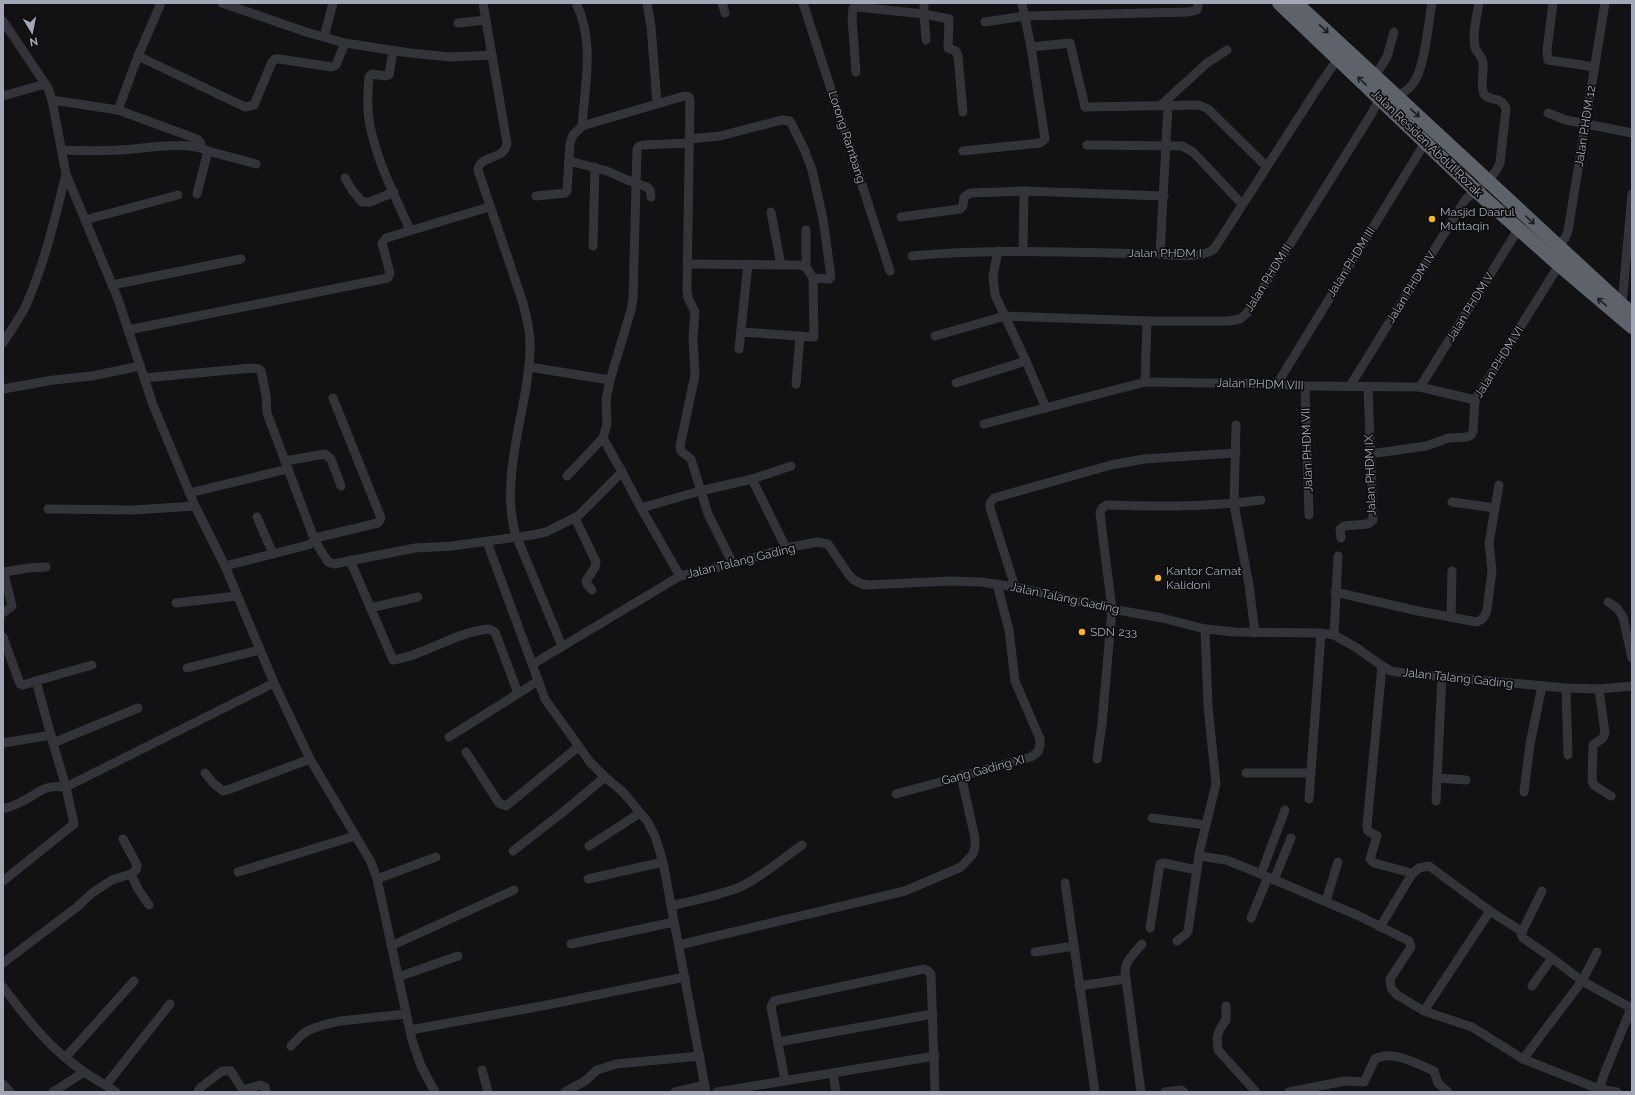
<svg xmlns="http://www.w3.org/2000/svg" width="1635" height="1095" font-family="Raleway,sans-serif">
	<rect width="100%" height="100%" fill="#121214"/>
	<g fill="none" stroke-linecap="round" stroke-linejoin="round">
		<g stroke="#333439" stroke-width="9">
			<path d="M 222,3 L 306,32 L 345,43"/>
			<path d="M 483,3 L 507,143 C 505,161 480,154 478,170 L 523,303 C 526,316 530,329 530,342 C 531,357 528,373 526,388 C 518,434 503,487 515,533 L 562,646"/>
			<path d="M 576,3 C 595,41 585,85 582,126"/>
			<path d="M 647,3 L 651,26 L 657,103"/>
			<path d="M 722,3 L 725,13"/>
			<path d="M 803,3 L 890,271"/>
			<path d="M 1553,3 L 1547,50 L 1548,60 L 1595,67"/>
			<path d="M 3,21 L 48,88 L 52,100 L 66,174 L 118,299 L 153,405 L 195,506 L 225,566 L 274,683 L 310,759 L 371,862 L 377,879 L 412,1040 L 421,1066 L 435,1092"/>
			<path d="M 985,22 L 1025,16 L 1189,12 L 1197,10 L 1198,3"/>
			<path d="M 458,23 L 486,20"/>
			<path d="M 324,37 L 333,3"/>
			<path d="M 926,40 L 924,14 L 949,19 L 948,48 L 956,51 L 958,56 L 963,112"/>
			<path d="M 1031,47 L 1070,43 L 1085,107 L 1199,105 L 1208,109 L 1266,166"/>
			<path d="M 393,51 L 389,75 L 385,76 L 372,74 L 369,77 C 367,96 367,119 373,138 C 381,170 397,200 410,230"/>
			<path d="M 138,56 L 245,107 L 254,105 L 272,62 L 275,59 L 279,59 L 332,67 L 336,65 L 345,43 L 410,53 L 451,57 L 492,55"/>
			<path d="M 856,72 L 852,18 L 853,8 L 857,7 L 924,14 L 924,3"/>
			<path d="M 1375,76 L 1387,57 L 1394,32"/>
			<path d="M 3,96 L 45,84"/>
			<path d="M 1397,96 C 1403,93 1408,90 1412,85 C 1425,70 1428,24 1432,3"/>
			<path d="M 52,100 L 118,110 L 138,56 L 161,3"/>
			<path d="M 1160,106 L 1207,63 L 1227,50"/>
			<path d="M 118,110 L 197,139 L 200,142 L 202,148"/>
			<path d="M 1548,113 L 1566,120 L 1632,133"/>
			<path d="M 1087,145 L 1182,146 L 1193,152 L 1242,204"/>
			<path d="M 62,150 C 81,151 100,151 119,150 C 143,149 187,140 208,151 L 256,164"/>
			<path d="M 963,151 L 1040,143 L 1045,139 L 1031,47 L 1022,3"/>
			<path d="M 569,161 L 607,171 L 627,180 L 647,187 L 650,190 L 651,197"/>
			<path d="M 345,178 L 352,190 L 362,202 L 370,202 L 394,192"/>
			<path d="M 197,194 L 208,151"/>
			<path d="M 536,196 L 565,193 L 567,191 L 570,143 L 573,135 L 582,126 L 684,96 L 689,97 L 690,101 L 687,290 L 688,298 L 695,312 L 693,338 L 695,375 L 680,446 L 681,451 L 691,459 L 708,514 L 733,564"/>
			<path d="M 771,212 L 781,265"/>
			<path d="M 901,217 L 960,209 L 963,206 L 964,197 L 970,193 L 1024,191"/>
			<path d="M 85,220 L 178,195"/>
			<path d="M 806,230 L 806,267"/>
			<path d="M 593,246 L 595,167"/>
			<path d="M 1558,246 L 1564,240 L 1568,231 L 1605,3"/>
			<path d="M 998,251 L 993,276 L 995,295 L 1026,361 L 1046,408"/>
			<path d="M 1023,251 L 1024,191 L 1164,196"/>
			<path d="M 1160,254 L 1168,106"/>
			<path d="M 912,256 C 994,248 1076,253 1158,254 C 1173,255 1202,259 1214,249 L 1315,92 L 1338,58"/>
			<path d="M 688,264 L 798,265 L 806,267 L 813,278 L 829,279 L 831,277 L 823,219 L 812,170 L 805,151 L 790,121 L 782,120 L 720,136 L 689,139"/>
			<path d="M 112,285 L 241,259"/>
			<path d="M 1622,305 L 1632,194"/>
			<path d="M 128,330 L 388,278 L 390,273 L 382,243 L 386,238 L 489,207"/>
			<path d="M 741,332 L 814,337 L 813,278"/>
			<path d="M 935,336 L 1005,316 L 1147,321 L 1229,321 L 1240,319 L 1247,313 L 1372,113 L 1380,98"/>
			<path d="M 3,343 C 11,330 21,317 27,303 C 45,262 55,218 66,174"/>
			<path d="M 739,349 L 748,264"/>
			<path d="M 529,367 L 610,380 L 631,310 L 633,299 L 637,149 L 639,146 L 643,145 L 689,143"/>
			<path d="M 144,378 L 251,368 L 259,369 L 261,371 L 266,395 L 267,413 L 315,541 L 319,537 L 378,523 L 381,518 L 333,398"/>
			<path d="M 610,380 L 606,400 L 607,424 L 603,438 L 622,472 L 641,508 L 680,576"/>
			<path d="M 1145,382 L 1147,321"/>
			<path d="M 956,383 L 1026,361"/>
			<path d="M 796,384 L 800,336"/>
			<path d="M 1277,384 L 1426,141"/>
			<path d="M 1305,386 L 1309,515"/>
			<path d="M 1350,386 L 1465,200 C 1477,188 1494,179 1500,163 L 1506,109 C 1502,95 1489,102 1484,94 C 1480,86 1484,72 1483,63 C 1483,56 1476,53 1475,47 C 1472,33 1477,16 1479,3"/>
			<path d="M 1420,387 L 1519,228"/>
			<path d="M 3,389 L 53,380 L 92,376 L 140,366"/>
			<path d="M 984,424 L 1145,382 L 1277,384 L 1305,386 L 1420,387 L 1475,400"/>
			<path d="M 1236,425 L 1234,504 L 1249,585 L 1255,633"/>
			<path d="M 1370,454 L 1426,446 L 1449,438 L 1467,437 L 1471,435 L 1473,431 L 1475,400 L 1559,265"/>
			<path d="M 285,461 L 325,454 L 331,459 L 341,486"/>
			<path d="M 567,476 L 603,438"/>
			<path d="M 189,493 L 288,469"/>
			<path d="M 1452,502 L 1495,508"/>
			<path d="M 641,508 L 700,491 L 752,479"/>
			<path d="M 48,509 L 134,510 L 195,506"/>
			<path d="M 257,517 L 273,554"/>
			<path d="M 575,518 L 596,562 L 595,567 L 586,581 L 587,584 L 592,590"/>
			<path d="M 1341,538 L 1340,529 L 1344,526 L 1368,524 L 1373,520 L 1368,386"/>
			<path d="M 487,542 L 545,699 L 590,762 L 605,777 L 623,792 L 647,821 L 655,836 L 663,862 L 706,1092"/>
			<path d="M 786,548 L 752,479 L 791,466"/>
			<path d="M 350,560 L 393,660 C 426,655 455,632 489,629 L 495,632 L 518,693"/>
			<path d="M 225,566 L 308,545 L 315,541 L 328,562 L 334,564 L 415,548 L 452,546 L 532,535 L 546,532 L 578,516 L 622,472"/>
			<path d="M 1015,587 L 990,508 L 990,503 L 994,498 L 1111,465 L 1144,459 L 1236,453"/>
			<path d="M 1335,592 L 1418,611 L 1477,622 C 1483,619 1485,617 1487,610 L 1492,571 L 1489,543 L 1499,485"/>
			<path d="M 1608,602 L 1617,608 L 1623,617 L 1632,658"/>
			<path d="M 176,603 L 237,596"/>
			<path d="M 370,608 L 418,597"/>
			<path d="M 3,613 L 12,606 L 4,573 L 5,572 L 28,568 L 46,567"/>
			<path d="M 1451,617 L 1452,571"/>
			<path d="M 1334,635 L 1338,556"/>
			<path d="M 3,637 L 20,684 L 23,685 L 36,681"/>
			<path d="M 533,664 L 680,576 L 733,564 L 786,548 L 817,542 L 828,544 L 849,575 L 854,580 L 862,584 L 868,585 L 950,581 L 981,582 L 1015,587 L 1112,609 L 1162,618 L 1205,629 L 1235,632 L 1321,633 L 1334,635 L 1357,648 L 1382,666 L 1391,671 L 1403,673 L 1566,688 L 1599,689 L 1632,686"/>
			<path d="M 187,668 L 260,650"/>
			<path d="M 1566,688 L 1568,755"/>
			<path d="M 1599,689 L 1605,733 L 1603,738 L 1593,745 L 1592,781 L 1595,786 L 1611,796"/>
			<path d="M 449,737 L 538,681"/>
			<path d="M 3,743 L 51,735"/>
			<path d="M 53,743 L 36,681 L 92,665"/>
			<path d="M 466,752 L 499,803 L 506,806 L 578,747"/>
			<path d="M 1097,759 L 1102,724 L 1112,609 L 1103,538 L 1100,512 L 1102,508 L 1107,505 C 1158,507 1210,507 1261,500"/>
			<path d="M 205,773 L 213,783 L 223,791 L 230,789 L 310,759"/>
			<path d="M 1246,773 L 1311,773"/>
			<path d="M 1437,778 L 1466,780"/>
			<path d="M 1524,792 L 1530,744 L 1542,686"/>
			<path d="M 896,794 L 1031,757 L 1038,752 L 1040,745 L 1040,739 L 1015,681 L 1009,630 L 997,584"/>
			<path d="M 1309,799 L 1321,633"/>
			<path d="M 1436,801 L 1442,676"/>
			<path d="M 3,809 C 9,807 16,805 21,802 C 40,793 43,784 66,787 L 274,683"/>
			<path d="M 1152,818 L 1206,825"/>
			<path d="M 123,839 L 137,865 L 136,870 L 131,874"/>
			<path d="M 589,846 L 640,813"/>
			<path d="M 513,851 L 563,812 L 605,777"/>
			<path d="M 1199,856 L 1226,860 L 1249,869 L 1359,916 L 1409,941 L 1411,947 L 1390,979 L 1391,988 L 1397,995 L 1424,1011 L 1472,1027 L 1523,1059 L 1599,1089 L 1617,1092"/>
			<path d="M 238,872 L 355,836"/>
			<path d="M 1261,874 L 1285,810"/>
			<path d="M 1412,874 L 1419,868 L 1429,866 L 1490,911"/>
			<path d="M 377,879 L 436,857"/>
			<path d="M 588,879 L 663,862"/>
			<path d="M 1274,880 L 1291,838"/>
			<path d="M 3,881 L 74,824 L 66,787 L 53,743 L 138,708"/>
			<path d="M 1065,883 L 1095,1092"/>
			<path d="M 1542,891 L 1521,934 L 1523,938 L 1552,958"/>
			<path d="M 1326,901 L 1338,862"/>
			<path d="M 671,906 C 694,900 718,896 740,887 C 762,877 782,859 802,845"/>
			<path d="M 1251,918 L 1268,877"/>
			<path d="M 1380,927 L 1412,874 L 1408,872 L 1374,863 L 1370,859 L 1377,836 L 1368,831 L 1367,826 L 1382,666"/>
			<path d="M 1150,928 L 1160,864 L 1163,863 L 1197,870"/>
			<path d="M 1177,941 L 1186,934 L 1188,931 L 1200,849 L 1216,784 L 1208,706 L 1205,629"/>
			<path d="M 571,944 L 674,922"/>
			<path d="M 679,945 L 905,891 L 961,867 L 973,854 L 975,847 L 975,838 L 961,776"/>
			<path d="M 391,946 L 514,890"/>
			<path d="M 1035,952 L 1074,946"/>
			<path d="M 3,963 L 77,907 L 92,893 L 112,880 L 131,874 L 138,889 L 149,905"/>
			<path d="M 398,977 L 458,956"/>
			<path d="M 1126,979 C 1122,963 1132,956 1142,944"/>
			<path d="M 1079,986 L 1126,979 L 1141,1092"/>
			<path d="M 1532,986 L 1552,958 L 1582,981 L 1631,1008"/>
			<path d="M 3,987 C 22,1012 42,1039 67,1059 C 82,1072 99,1081 116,1092"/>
			<path d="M 1226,1006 L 1226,1020 L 1220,1029 L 1217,1037 L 1218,1050 L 1256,1092"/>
			<path d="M 1424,1011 L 1490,911 L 1521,931"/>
			<path d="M 410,1030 L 547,1005 L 685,977"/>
			<path d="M 778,1042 L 933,1014"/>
			<path d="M 291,1046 C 295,1042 300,1036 304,1033 C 315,1026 329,1024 340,1021 L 406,1014"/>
			<path d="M 65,1058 L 134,981"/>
			<path d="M 1523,1059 L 1582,981 L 1597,952"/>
			<path d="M 482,1070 L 488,1092"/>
			<path d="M 833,1073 L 836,1092"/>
			<path d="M 785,1080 L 771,1007 L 774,1001 L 924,969 L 928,971 L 931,974 L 935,1092"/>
			<path d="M 3,1084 L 10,1092"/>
			<path d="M 106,1085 L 170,1004"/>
			<path d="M 243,1090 L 260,1085 L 265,1087 L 266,1092"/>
			<path d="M 53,1092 L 84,1072"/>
			<path d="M 198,1092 L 200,1088 L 222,1071 L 231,1071 L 244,1092"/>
			<path d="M 565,1092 L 585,1081 L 597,1070 L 616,1064 L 700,1056"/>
			<path d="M 675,1092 L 705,1085"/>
			<path d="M 717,1092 L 935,1056"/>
			<path d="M 1165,1092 L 1181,1090 L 1184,1092"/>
			<path d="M 1289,1092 L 1345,1081 L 1364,1082 L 1375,1059 C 1392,1049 1417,1064 1434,1071 L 1438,1083 L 1448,1092"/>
			<path d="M 1598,1092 L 1605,1072 L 1632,1006"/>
		</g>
		<g stroke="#5e626b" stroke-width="14">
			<path d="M 1279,3 L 1475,190 L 1559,265 L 1632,327"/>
			<path d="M 1296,3 L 1622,305 L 1632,313"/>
		</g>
	</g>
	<defs><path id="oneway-shaft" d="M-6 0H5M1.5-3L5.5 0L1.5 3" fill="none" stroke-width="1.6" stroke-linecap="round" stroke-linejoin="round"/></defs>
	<g stroke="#1d1e21">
		<use href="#oneway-shaft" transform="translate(1324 29) rotate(43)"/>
		<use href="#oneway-shaft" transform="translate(1362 81) rotate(-136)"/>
		<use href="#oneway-shaft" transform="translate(1415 113) rotate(43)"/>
		<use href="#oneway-shaft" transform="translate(1530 220) rotate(42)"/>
		<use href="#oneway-shaft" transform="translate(1602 302) rotate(-140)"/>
	</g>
	<g fill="#ffb71f" stroke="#0d0d0f" stroke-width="1.5">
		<circle cx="1432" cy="219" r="4"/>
		<circle cx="1158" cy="578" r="4"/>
		<circle cx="1082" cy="632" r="4"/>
	</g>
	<g text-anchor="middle" stroke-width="3.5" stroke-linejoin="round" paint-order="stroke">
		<g font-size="12" fill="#a2a8b6" stroke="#0d0d0f">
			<text transform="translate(1585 126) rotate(-81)" y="4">Jalan PHDM 12</text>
			<text transform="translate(847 137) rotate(72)" y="4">Lorong Rambang</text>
			<text transform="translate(1427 143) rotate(44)" y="4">Jalan Residen Abdul Rozak</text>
			<text x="1165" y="257">Jalan PHDM I</text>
			<text transform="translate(1351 262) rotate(-58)" y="4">Jalan PHDM III</text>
			<text transform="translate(1268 278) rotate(-58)" y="4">Jalan PHDM II</text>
			<text transform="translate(1411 287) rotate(-58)" y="4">Jalan PHDM IV</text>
			<text transform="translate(1470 307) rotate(-58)" y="4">Jalan PHDM V</text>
			<text transform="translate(1499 362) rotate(-58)" y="4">Jalan PHDM VI</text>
			<text transform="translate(1260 384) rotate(2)" y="4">Jalan PHDM VIII</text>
			<text transform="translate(1307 450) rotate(-92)" y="4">Jalan PHDM VII</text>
			<text transform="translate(1370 475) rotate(-92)" y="4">Jalan PHDM IX</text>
			<text transform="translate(741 561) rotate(-14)" y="4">Jalan Talang Gading</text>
			<text transform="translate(1065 598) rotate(12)" y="4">Jalan Talang Gading</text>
			<text transform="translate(1458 678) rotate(6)" y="4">Jalan Talang Gading</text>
			<text transform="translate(983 770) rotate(-15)" y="4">Gang Gading XI</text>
		</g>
		<g font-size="12" fill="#a2a8b6" stroke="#0d0d0f" text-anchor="start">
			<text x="1440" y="216">Masjid Daarul<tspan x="1440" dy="14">Muttaqin</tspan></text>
			<text x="1166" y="575">Kantor Camat<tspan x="1166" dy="14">Kalidoni</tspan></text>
			<text x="1090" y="636">SDN 233</text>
		</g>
	</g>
	<rect width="1635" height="1095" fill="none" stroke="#a2a8b6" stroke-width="8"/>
	<g transform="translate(32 32) rotate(170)" stroke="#0d0d0f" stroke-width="3" paint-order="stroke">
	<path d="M0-3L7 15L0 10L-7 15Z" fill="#a2a8b6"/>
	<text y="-6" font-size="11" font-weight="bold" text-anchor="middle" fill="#a2a8b6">N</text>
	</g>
</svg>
